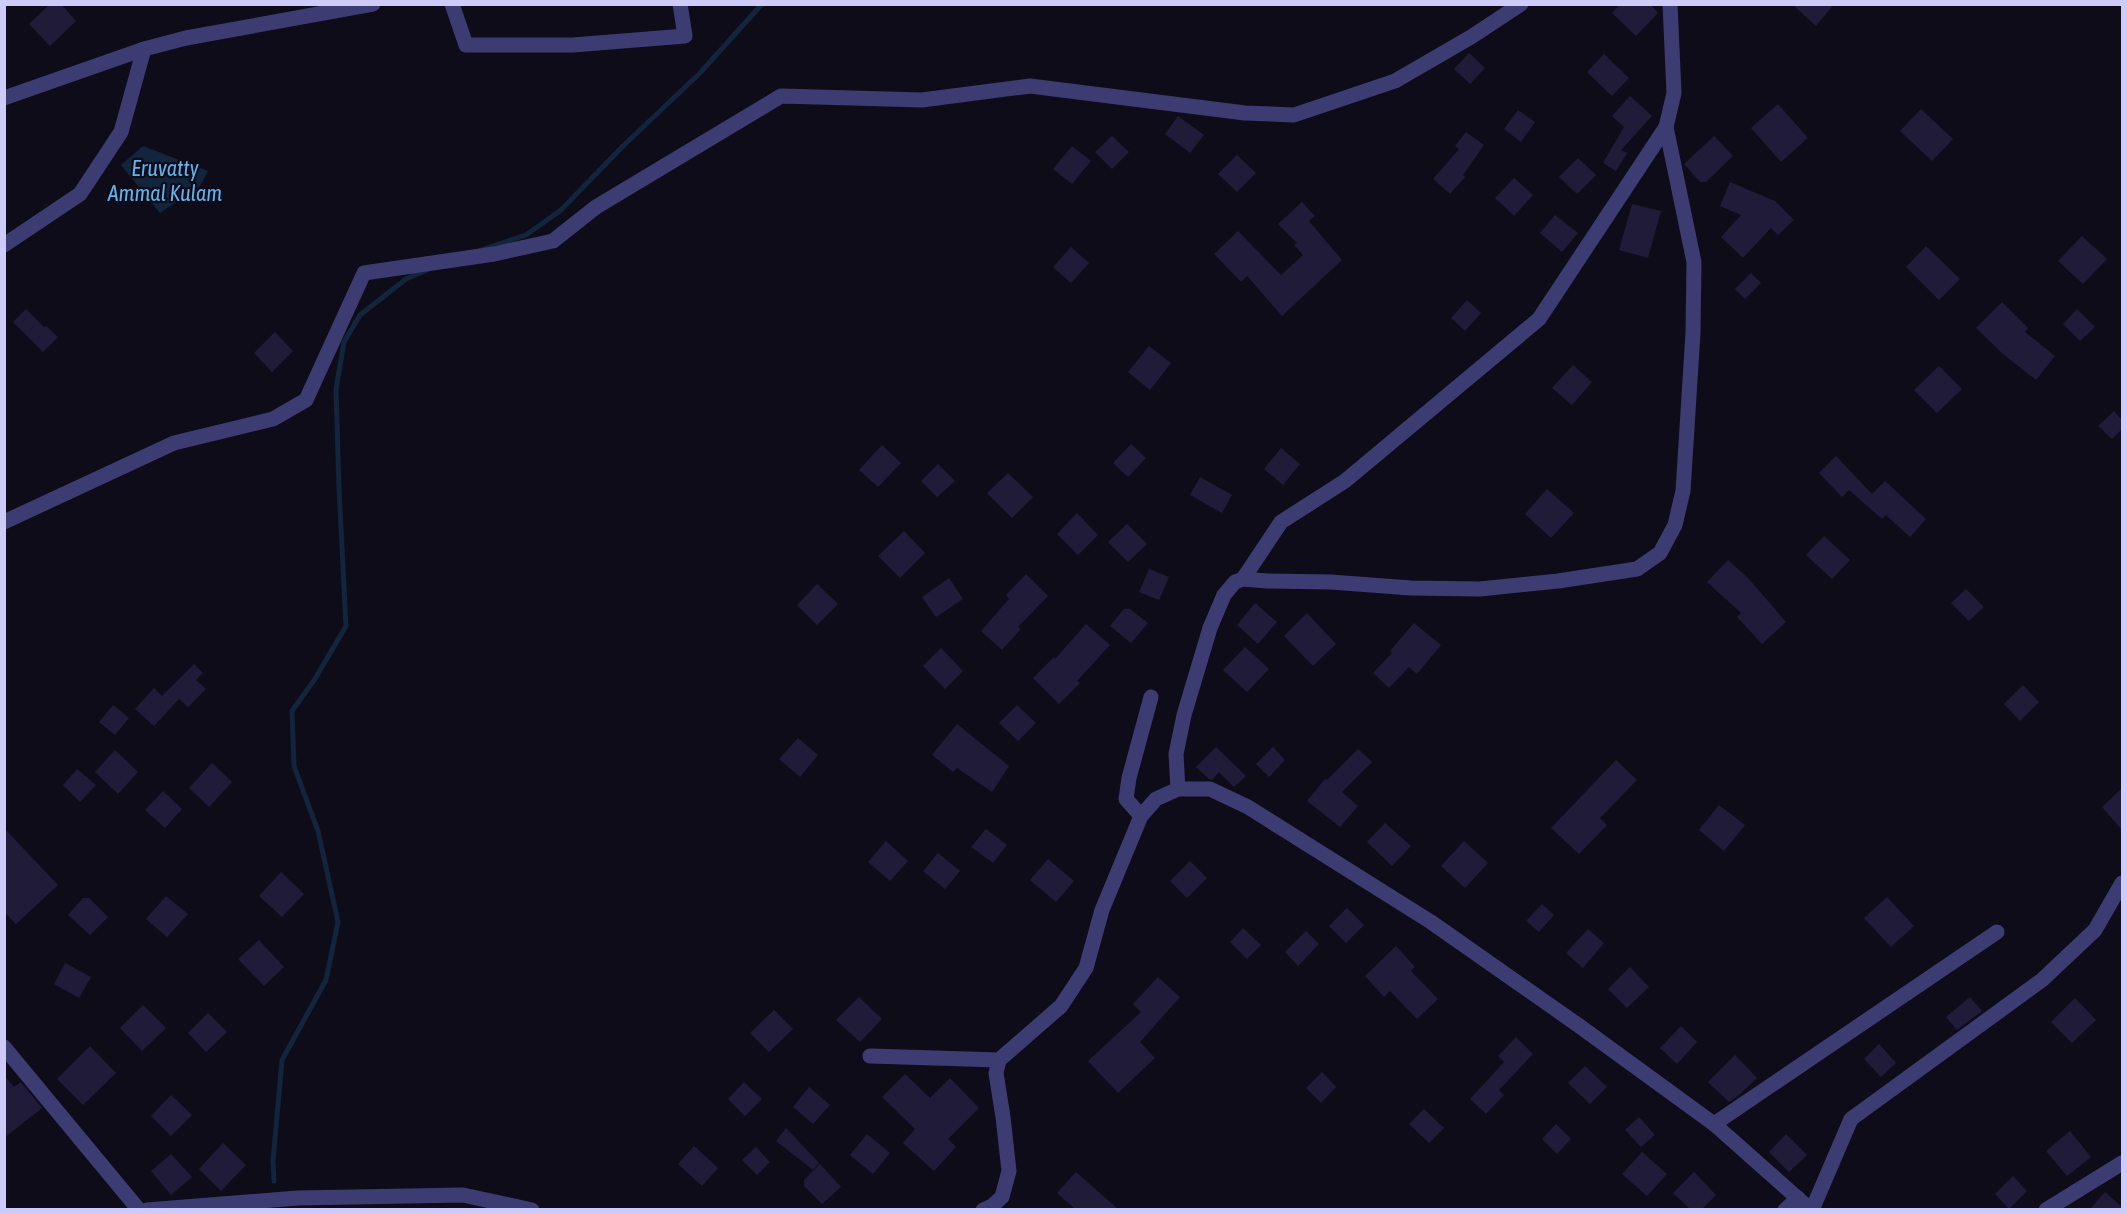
<svg xmlns="http://www.w3.org/2000/svg" width="2127" height="1214" font-family="'Asap Condensed',sans-serif">
	<rect width="100%" height="100%" fill="#0e0c19"/>
	<path fill="#12253d" d="M 143,146 L 208,171 L 200,186 L 160,213 L 121,165 Z"/>
	<g fill="none" stroke-linecap="round" stroke-linejoin="round">
		<g stroke="#12253d" stroke-width="5">
			<path d="M 481,250 L 526,235 L 561,210 L 623,146 L 700,73 L 762,4"/>
			<path d="M 274,1181 L 273,1161 L 282,1060 L 326,980 L 338,922 L 318,831 L 294,766 L 292,711 L 315,679 L 346,626 L 339,488 L 336,389 L 344,342 L 360,315 L 406,279 L 427,270"/>
		</g>
	</g>
	<g fill="#201b38">
		<path d="M 50,4 L 61,4 L 76,21 L 50,46 L 29,24 Z"/>
		<path d="M 1621,4 L 1650,4 L 1658,13 L 1636,36 L 1612,13 Z"/>
		<path d="M 1792,4 L 1834,4 L 1816,26 Z"/>
		<path d="M 1469,53 L 1485,68 L 1470,84 L 1454,69 Z"/>
		<path d="M 1604,54 L 1629,78 L 1612,96 L 1587,72 Z"/>
		<path d="M 1630,96 L 1652,116 L 1621,150 L 1627,153 L 1616,171 L 1603,163 L 1624,127 L 1612,116 Z"/>
		<path d="M 1778,104 L 1808,138 L 1781,162 L 1751,128 Z"/>
		<path d="M 1921,109 L 1953,139 L 1932,161 L 1900,131 Z"/>
		<path d="M 1518,110 L 1535,122 L 1521,142 L 1504,129 Z"/>
		<path d="M 1178,116 L 1204,135 L 1190,153 L 1165,134 Z"/>
		<path d="M 1466,132 L 1484,145 L 1463,175 L 1465,177 L 1450,194 L 1433,179 L 1459,149 L 1455,146 Z"/>
		<path d="M 1112,136 L 1129,152 L 1112,169 L 1095,152 Z"/>
		<path d="M 1714,136 L 1733,156 L 1706,182 L 1700,182 L 1684,164 Z"/>
		<path d="M 1072,146 L 1091,161 L 1072,184 L 1053,169 Z"/>
		<path d="M 1237,155 L 1256,173 L 1237,192 L 1218,174 Z"/>
		<path d="M 1578,158 L 1596,175 L 1577,194 L 1559,177 Z"/>
		<path d="M 1514,178 L 1533,195 L 1514,216 L 1495,198 Z"/>
		<path d="M 1730,182 L 1775,201 L 1794,220 L 1778,235 L 1771,228 L 1743,258 L 1721,237 L 1741,215 L 1720,206 Z"/>
		<path d="M 1302,202 L 1315,216 L 1309,221 L 1342,260 L 1282,316 L 1247,276 L 1241,282 L 1214,254 L 1238,231 L 1281,275 L 1303,255 L 1294,245 L 1297,243 L 1278,224 Z"/>
		<path d="M 1632,204 L 1661,211 L 1648,258 L 1619,250 Z"/>
		<path d="M 1555,215 L 1578,233 L 1562,252 L 1540,233 Z"/>
		<path d="M 2082,236 L 2107,259 L 2083,284 L 2058,261 Z"/>
		<path d="M 1926,246 L 1960,279 L 1939,300 L 1906,267 Z"/>
		<path d="M 1071,247 L 1089,263 L 1071,283 L 1053,267 Z"/>
		<path d="M 1751,273 L 1761,283 L 1745,299 L 1735,289 Z"/>
		<path d="M 1467,300 L 1481,313 L 1465,331 L 1451,318 Z"/>
		<path d="M 2002,302 L 2028,328 L 2025,332 L 2055,356 L 2036,380 L 2003,354 L 1976,328 Z"/>
		<path d="M 26,309 L 44,327 L 46,326 L 58,337 L 43,352 L 13,322 Z"/>
		<path d="M 2077,309 L 2095,327 L 2080,341 L 2063,324 Z"/>
		<path d="M 275,332 L 293,351 L 272,372 L 254,353 Z"/>
		<path d="M 1149,346 L 1171,363 L 1150,390 L 1128,372 Z"/>
		<path d="M 1573,365 L 1592,382 L 1572,405 L 1552,388 Z"/>
		<path d="M 1939,366 L 1962,389 L 1937,413 L 1914,390 Z"/>
		<path d="M 2114,411 L 2122,420 L 2122,429 L 2112,439 L 2098,426 Z"/>
		<path d="M 1131,444 L 1146,458 L 1128,477 L 1113,463 Z"/>
		<path d="M 882,445 L 901,463 L 878,487 L 859,470 Z"/>
		<path d="M 1281,448 L 1300,464 L 1283,485 L 1264,469 Z"/>
		<path d="M 1836,456 L 1872,494 L 1885,481 L 1926,519 L 1910,537 L 1886,515 L 1882,519 L 1849,490 L 1842,497 L 1819,473 Z"/>
		<path d="M 938,464 L 955,481 L 937,497 L 921,481 Z"/>
		<path d="M 1008,473 L 1033,497 L 1012,518 L 987,493 Z"/>
		<path d="M 1200,477 L 1232,495 L 1222,513 L 1190,495 Z"/>
		<path d="M 1547,489 L 1574,513 L 1551,538 L 1525,514 Z"/>
		<path d="M 1077,513 L 1098,535 L 1078,555 L 1057,534 Z"/>
		<path d="M 1127,524 L 1147,544 L 1128,562 L 1108,542 Z"/>
		<path d="M 904,531 L 925,553 L 900,578 L 878,556 Z"/>
		<path d="M 1824,536 L 1850,560 L 1832,579 L 1806,555 Z"/>
		<path d="M 1728,560 L 1749,579 L 1786,622 L 1762,644 L 1737,617 L 1741,613 L 1707,582 Z"/>
		<path d="M 1149,569 L 1169,577 L 1159,600 L 1139,592 Z"/>
		<path d="M 1026,574 L 1048,596 L 1018,627 L 1021,629 L 1002,650 L 981,631 L 1009,599 L 1006,595 Z"/>
		<path d="M 949,578 L 963,599 L 936,617 L 922,597 Z"/>
		<path d="M 817,584 L 838,604 L 817,625 L 797,605 Z"/>
		<path d="M 1966,589 L 1984,607 L 1969,621 L 1951,603 Z"/>
		<path d="M 1255,603 L 1277,622 L 1258,644 L 1237,625 Z"/>
		<path d="M 1124,609 L 1130,609 L 1148,623 L 1131,643 L 1110,626 Z"/>
		<path d="M 1307,613 L 1336,644 L 1313,666 L 1284,636 Z"/>
		<path d="M 1414,623 L 1441,645 L 1417,674 L 1409,667 L 1389,688 L 1373,673 L 1392,653 L 1390,651 Z"/>
		<path d="M 1086,624 L 1110,645 L 1077,681 L 1080,683 L 1059,704 L 1033,678 L 1054,657 L 1055,659 Z"/>
		<path d="M 1245,647 L 1269,669 L 1247,692 L 1223,670 Z"/>
		<path d="M 941,648 L 963,671 L 945,689 L 923,666 Z"/>
		<path d="M 194,664 L 203,673 L 196,680 L 206,689 L 188,707 L 179,699 L 154,726 L 135,709 L 154,688 L 162,696 Z"/>
		<path d="M 2023,685 L 2039,702 L 2020,721 L 2004,704 Z"/>
		<path d="M 113,705 L 129,718 L 115,735 L 99,722 Z"/>
		<path d="M 1017,705 L 1036,723 L 1018,741 L 999,723 Z"/>
		<path d="M 957,724 L 1009,766 L 992,792 L 957,768 L 953,772 L 932,755 Z"/>
		<path d="M 798,738 L 818,755 L 800,777 L 779,759 Z"/>
		<path d="M 1216,747 L 1246,776 L 1234,787 L 1219,772 L 1212,780 L 1209,779 L 1196,767 Z"/>
		<path d="M 1273,747 L 1285,760 L 1269,777 L 1256,764 Z"/>
		<path d="M 1358,749 L 1372,762 L 1342,792 L 1358,806 L 1340,827 L 1307,801 L 1325,779 L 1327,780 Z"/>
		<path d="M 115,750 L 138,772 L 118,794 L 95,772 Z"/>
		<path d="M 1616,760 L 1637,780 L 1600,818 L 1607,825 L 1579,854 L 1551,828 Z"/>
		<path d="M 212,763 L 232,782 L 209,807 L 189,788 Z"/>
		<path d="M 77,769 L 96,785 L 80,802 L 63,785 Z"/>
		<path d="M 2122,788 L 2122,830 L 2102,807 Z"/>
		<path d="M 163,791 L 182,809 L 165,828 L 145,810 Z"/>
		<path d="M 1719,805 L 1745,825 L 1724,851 L 1699,830 Z"/>
		<path d="M 1385,823 L 1411,846 L 1392,866 L 1367,842 Z"/>
		<path d="M 4,828 L 58,885 L 16,924 L 4,912 Z"/>
		<path d="M 986,829 L 1007,845 L 993,863 L 971,847 Z"/>
		<path d="M 886,841 L 908,861 L 890,881 L 868,862 Z"/>
		<path d="M 1464,841 L 1488,863 L 1465,888 L 1441,866 Z"/>
		<path d="M 938,853 L 960,871 L 945,889 L 923,871 Z"/>
		<path d="M 1048,859 L 1074,881 L 1056,902 L 1030,880 Z"/>
		<path d="M 1190,861 L 1207,878 L 1187,898 L 1170,881 Z"/>
		<path d="M 281,872 L 304,894 L 282,917 L 259,896 Z"/>
		<path d="M 166,896 L 188,914 L 167,937 L 146,919 Z"/>
		<path d="M 1887,897 L 1914,926 L 1891,947 L 1864,918 Z"/>
		<path d="M 83,898 L 89,898 L 108,917 L 90,935 L 68,915 Z"/>
		<path d="M 1542,904 L 1554,915 L 1539,932 L 1526,921 Z"/>
		<path d="M 1347,908 L 1364,925 L 1346,943 L 1329,926 Z"/>
		<path d="M 1243,928 L 1261,945 L 1247,959 L 1230,942 Z"/>
		<path d="M 1588,929 L 1604,943 L 1583,968 L 1566,953 Z"/>
		<path d="M 1306,931 L 1319,944 L 1298,966 L 1285,952 Z"/>
		<path d="M 259,940 L 284,967 L 264,986 L 238,959 Z"/>
		<path d="M 1396,946 L 1415,967 L 1411,971 L 1438,999 L 1417,1019 L 1390,991 L 1384,997 L 1365,976 Z"/>
		<path d="M 65,963 L 91,977 L 79,998 L 54,984 Z"/>
		<path d="M 1630,967 L 1649,987 L 1627,1008 L 1608,989 Z"/>
		<path d="M 1158,977 L 1180,997 L 1140,1042 L 1155,1058 L 1118,1093 L 1088,1061 L 1141,1012 L 1133,1004 Z"/>
		<path d="M 859,997 L 882,1019 L 860,1042 L 836,1020 Z"/>
		<path d="M 1970,997 L 1982,1011 L 1957,1030 L 1946,1017 Z"/>
		<path d="M 2075,998 L 2096,1020 L 2072,1043 L 2051,1022 Z"/>
		<path d="M 143,1005 L 166,1028 L 142,1051 L 120,1028 Z"/>
		<path d="M 774,1010 L 793,1029 L 769,1052 L 750,1033 Z"/>
		<path d="M 208,1013 L 227,1032 L 206,1052 L 188,1033 Z"/>
		<path d="M 1681,1026 L 1697,1042 L 1677,1064 L 1660,1048 Z"/>
		<path d="M 1516,1037 L 1533,1054 L 1499,1090 L 1504,1095 L 1486,1114 L 1470,1099 L 1504,1062 L 1498,1056 Z"/>
		<path d="M 1879,1044 L 1896,1063 L 1881,1077 L 1864,1059 Z"/>
		<path d="M 90,1046 L 116,1073 L 83,1105 L 57,1079 Z"/>
		<path d="M 1735,1055 L 1757,1078 L 1739,1095 L 1729,1102 L 1708,1082 Z"/>
		<path d="M 1585,1066 L 1607,1087 L 1590,1104 L 1568,1083 Z"/>
		<path d="M 1322,1072 L 1336,1087 L 1321,1103 L 1306,1088 Z"/>
		<path d="M 905,1074 L 930,1098 L 950,1078 L 979,1108 L 948,1139 L 956,1147 L 934,1171 L 903,1143 L 915,1129 L 882,1097 Z"/>
		<path d="M 4,1075 L 14,1087 L 21,1082 L 42,1108 L 4,1138 Z"/>
		<path d="M 744,1082 L 762,1099 L 745,1116 L 728,1099 Z"/>
		<path d="M 809,1087 L 830,1105 L 813,1124 L 793,1107 Z"/>
		<path d="M 171,1095 L 192,1115 L 171,1136 L 151,1116 Z"/>
		<path d="M 1424,1109 L 1444,1128 L 1429,1143 L 1409,1124 Z"/>
		<path d="M 1639,1117 L 1655,1135 L 1641,1147 L 1625,1130 Z"/>
		<path d="M 1556,1124 L 1571,1139 L 1557,1154 L 1542,1139 Z"/>
		<path d="M 786,1128 L 819,1163 L 813,1170 L 776,1141 Z"/>
		<path d="M 2070,1131 L 2091,1157 L 2067,1176 L 2046,1151 Z"/>
		<path d="M 867,1134 L 890,1153 L 873,1174 L 850,1155 Z"/>
		<path d="M 1786,1134 L 1807,1155 L 1789,1172 L 1769,1152 Z"/>
		<path d="M 223,1143 L 246,1165 L 221,1191 L 199,1169 Z"/>
		<path d="M 694,1146 L 718,1168 L 702,1186 L 678,1164 Z"/>
		<path d="M 756,1147 L 770,1162 L 757,1175 L 742,1160 Z"/>
		<path d="M 1642,1152 L 1667,1174 L 1647,1196 L 1622,1174 Z"/>
		<path d="M 171,1154 L 192,1177 L 171,1195 L 151,1171 Z"/>
		<path d="M 820,1164 L 841,1187 L 822,1204 L 804,1186 L 804,1180 Z"/>
		<path d="M 1076,1172 L 1118,1209 L 1075,1209 L 1057,1193 Z"/>
		<path d="M 1694,1172 L 1716,1195 L 1702,1209 L 1690,1209 L 1673,1193 Z"/>
		<path d="M 2013,1176 L 2027,1191 L 2009,1209 L 1995,1194 Z"/>
		<path d="M 2105,1192 L 2122,1207 L 2122,1209 L 2090,1209 Z"/>
	</g>
	<g fill="none" stroke-linecap="round" stroke-linejoin="round">
		<g stroke="#3c3c73" stroke-width="15">
			<path d="M 452,4 L 466,45 L 573,45 L 685,36 L 680,4"/>
			<path d="M 1670,4 L 1674,93 L 1666,127 L 1694,262 L 1693,333 L 1683,491 L 1675,525 L 1660,553 L 1637,569 L 1558,581 L 1480,589 L 1411,588 L 1331,582 L 1267,581 L 1243,579 L 1235,582 L 1224,595 L 1210,628 L 1184,715 L 1176,754 L 1178,789 L 1210,789 L 1248,807 L 1431,922 L 1578,1025 L 1714,1124 L 1811,1210"/>
			<path d="M 4,98 L 144,49"/>
			<path d="M 4,245 L 80,194 L 121,132 L 144,49 L 186,38 L 373,4"/>
			<path d="M 4,522 L 174,443 L 273,419 L 306,400 L 364,273 L 494,254 L 553,241 L 596,207 L 781,96 L 922,100 L 1030,86 L 1245,113 L 1294,115 L 1395,81 L 1471,37 L 1521,4"/>
			<path d="M 1243,579 L 1281,522 L 1345,481 L 1539,319 L 1666,127"/>
			<path d="M 1141,816 L 1126,799 L 1129,778 L 1151,697"/>
			<path d="M 4,1047 L 139,1210"/>
			<path d="M 870,1056 L 999,1060"/>
			<path d="M 1714,1124 L 1997,932"/>
			<path d="M 147,1210 L 298,1198 L 463,1195 L 532,1210"/>
			<path d="M 983,1210 L 992,1206 L 1002,1197 L 1009,1171 L 1003,1117 L 996,1073 L 999,1060 L 1061,1006 L 1086,968 L 1102,910 L 1141,816 L 1156,799 L 1178,789"/>
			<path d="M 1785,1210 L 1798,1198"/>
			<path d="M 1812,1210 L 1851,1119 L 2042,980 L 2095,930 L 2122,883"/>
			<path d="M 2046,1210 L 2122,1163"/>
		</g>
	</g>
	<g text-anchor="middle" stroke-width="4.5" stroke-linejoin="round" paint-order="stroke">
		<g font-size="22" font-style="italic" fill="#64b3ee" stroke="#0e0c19">
			<text x="165" y="176">Eruvatty<tspan x="165" dy="25">Ammal Kulam</tspan></text>
		</g>
	</g>
	<rect width="2127" height="1214" fill="none" stroke="#cecbf9" stroke-width="12"/>
</svg>
